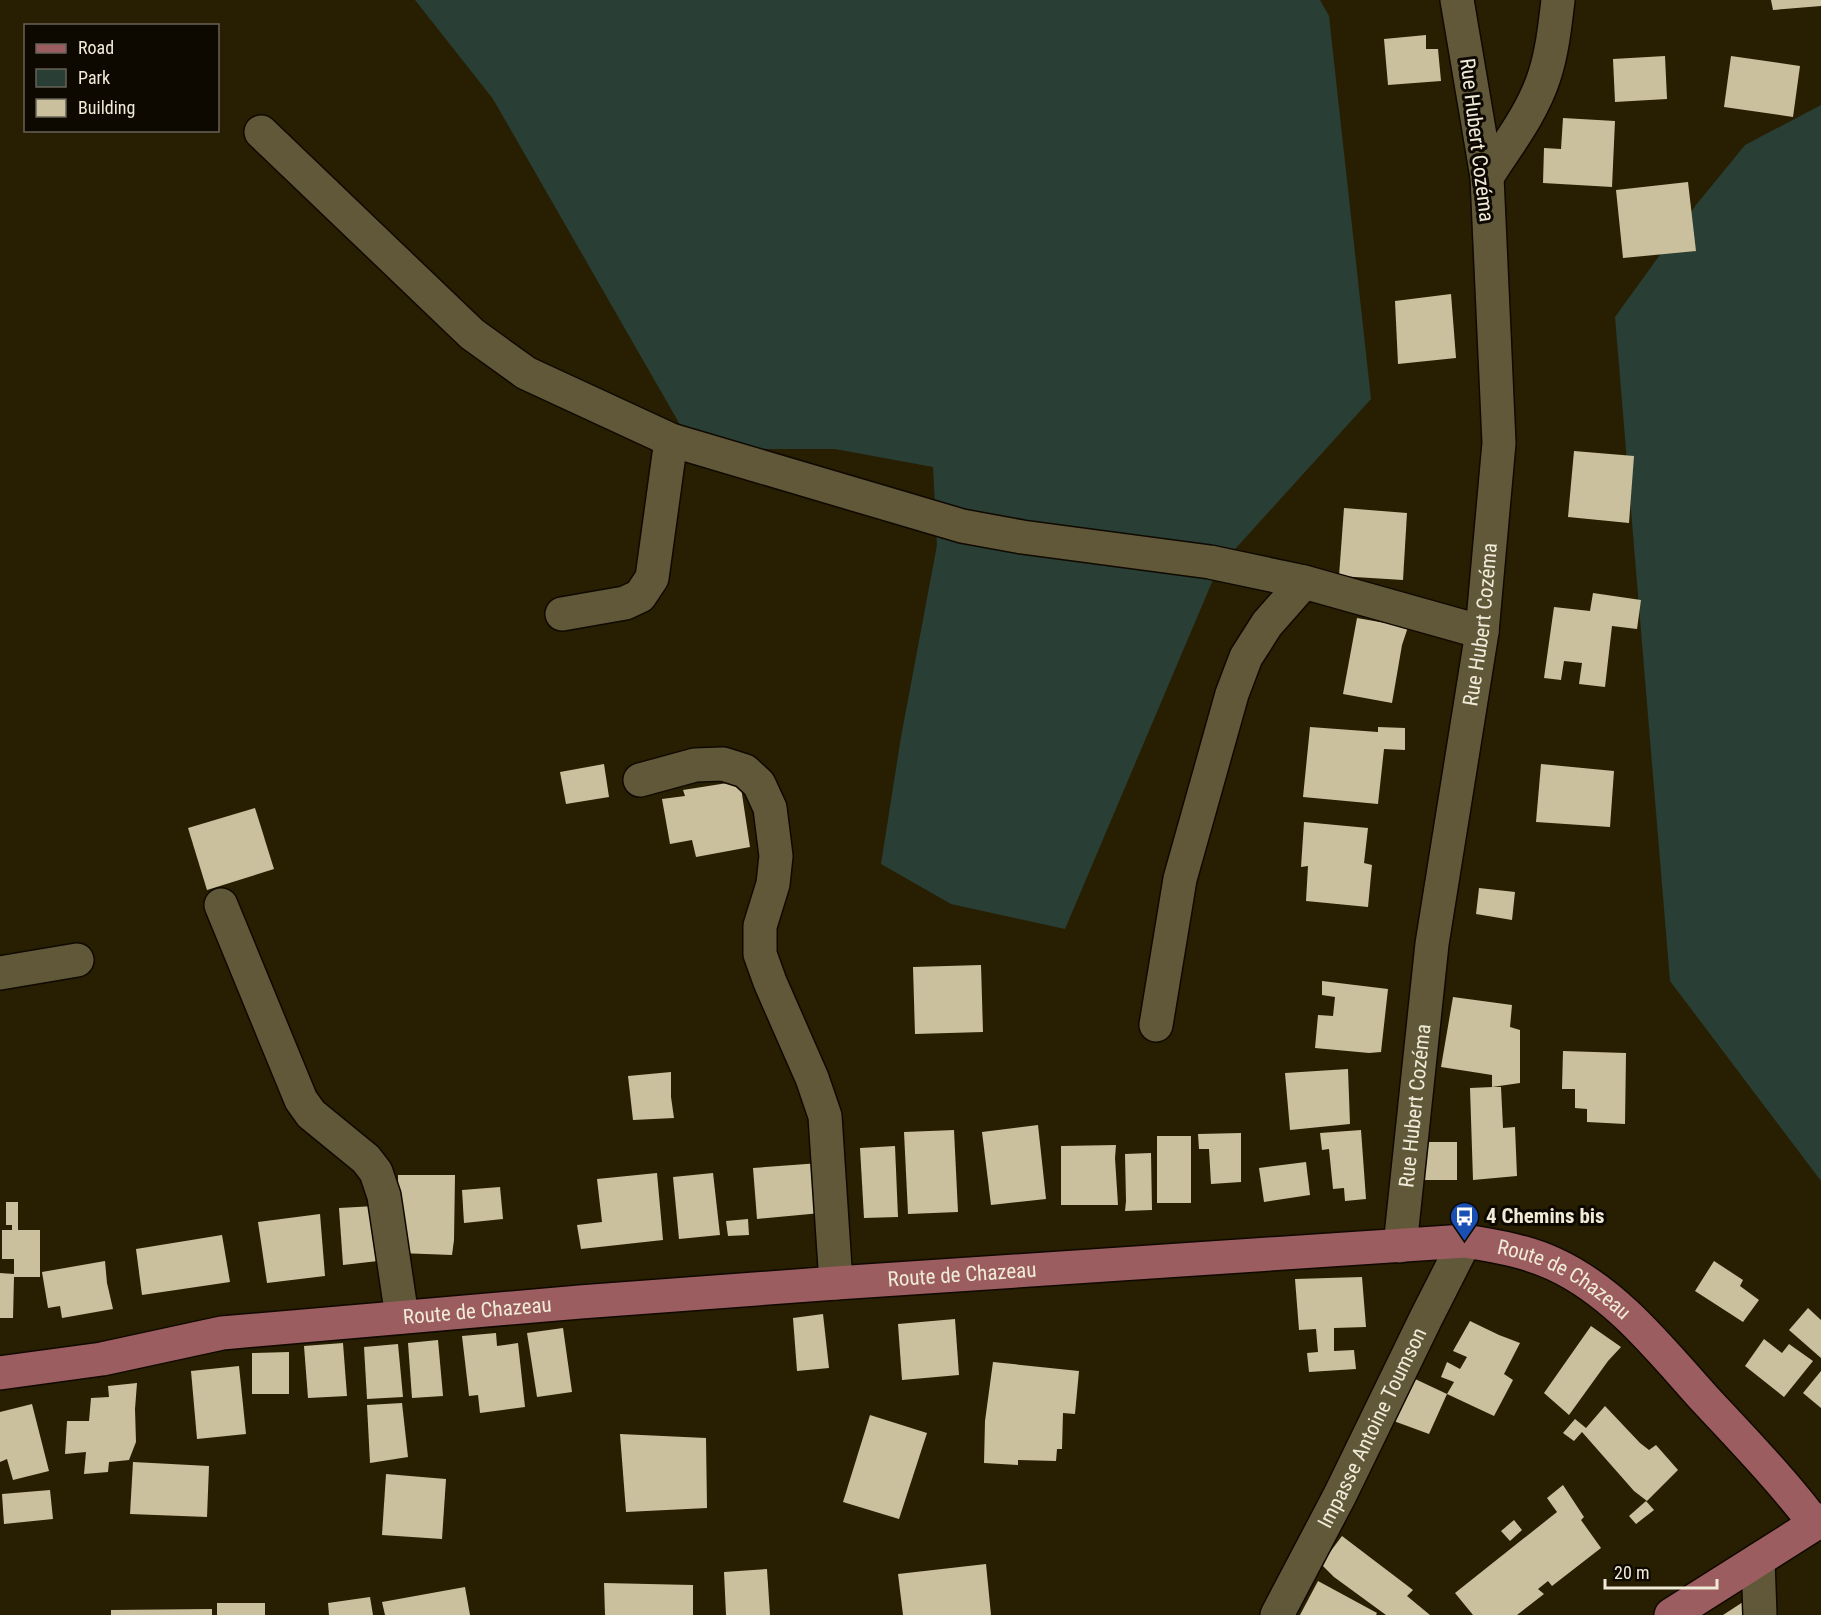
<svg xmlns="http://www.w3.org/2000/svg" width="1821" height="1615" font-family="'Roboto Condensed',sans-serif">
	<rect width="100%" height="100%" fill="#281f02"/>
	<g fill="#293e34">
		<path d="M 415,0 L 1320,0 L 1329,16 L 1371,399 L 1218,568 L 1065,929 L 951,904 L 881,864 L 901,737 L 937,545 L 933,467 L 835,449 L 747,449 L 686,435 L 493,99 Z"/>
		<path d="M 1821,105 L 1821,1181 L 1670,981 L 1615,317 L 1696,205 L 1745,145 Z"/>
	</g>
	<g fill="#cac09e">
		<path d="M 1771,0 L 1821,0 L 1821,6 L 1773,10 Z"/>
		<path d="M 1426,35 L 1426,49 L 1438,49 L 1441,81 L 1388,85 L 1384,39 Z"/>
		<path d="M 1665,56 L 1667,99 L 1615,102 L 1613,59 Z"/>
		<path d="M 1731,56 L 1800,66 L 1793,117 L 1724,107 Z"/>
		<path d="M 1563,118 L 1615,121 L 1612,187 L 1543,183 L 1544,148 L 1561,149 Z"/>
		<path d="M 1688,182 L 1696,251 L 1623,258 L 1616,190 Z"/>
		<path d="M 1451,294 L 1456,358 L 1398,364 L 1395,301 Z"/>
		<path d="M 1574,451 L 1634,456 L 1629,523 L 1568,517 Z"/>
		<path d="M 1344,508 L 1407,513 L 1403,580 L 1339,576 Z"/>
		<path d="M 1593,593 L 1641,600 L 1637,629 L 1612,626 L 1605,687 L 1579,684 L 1582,663 L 1564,661 L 1561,680 L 1544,678 L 1554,607 L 1590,611 Z"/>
		<path d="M 1357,618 L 1408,627 L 1402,645 L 1392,703 L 1343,694 Z"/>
		<path d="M 1310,727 L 1378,732 L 1378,727 L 1405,728 L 1405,750 L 1384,749 L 1378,804 L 1303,797 Z"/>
		<path d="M 604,764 L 609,797 L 566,804 L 560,772 Z"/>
		<path d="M 1541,764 L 1614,771 L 1610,827 L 1536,822 Z"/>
		<path d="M 740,781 L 750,847 L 696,857 L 692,840 L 670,844 L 662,799 L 685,796 L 683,790 Z"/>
		<path d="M 255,808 L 274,869 L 207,890 L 188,828 Z"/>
		<path d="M 1304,822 L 1368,828 L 1364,863 L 1372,865 L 1368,907 L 1306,901 L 1308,866 L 1301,867 Z"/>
		<path d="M 1479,888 L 1515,892 L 1512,920 L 1476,914 Z"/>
		<path d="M 981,965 L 983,1032 L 915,1034 L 913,967 Z"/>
		<path d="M 1322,981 L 1388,989 L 1381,1052 L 1369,1053 L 1315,1048 L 1318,1015 L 1333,1016 L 1335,997 L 1322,995 Z"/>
		<path d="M 1453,997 L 1512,1005 L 1510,1027 L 1520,1030 L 1520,1083 L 1492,1087 L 1492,1075 L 1441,1067 Z"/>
		<path d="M 1563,1051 L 1626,1053 L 1625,1124 L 1587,1122 L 1587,1109 L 1575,1108 L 1575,1089 L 1562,1089 Z"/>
		<path d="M 1348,1069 L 1350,1124 L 1290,1130 L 1285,1073 Z"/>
		<path d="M 671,1072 L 671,1097 L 674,1118 L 633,1120 L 628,1076 Z"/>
		<path d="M 1493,1087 L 1501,1087 L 1503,1128 L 1515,1127 L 1517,1176 L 1473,1180 L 1470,1088 Z"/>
		<path d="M 1038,1125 L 1046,1199 L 991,1205 L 982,1132 Z"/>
		<path d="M 954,1130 L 958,1212 L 908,1214 L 904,1132 Z"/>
		<path d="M 1361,1130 L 1366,1199 L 1345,1201 L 1344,1188 L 1333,1189 L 1329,1149 L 1322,1150 L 1320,1133 Z"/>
		<path d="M 1241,1133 L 1241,1182 L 1211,1184 L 1209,1149 L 1199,1149 L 1198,1134 Z"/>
		<rect x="1157" y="1136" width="34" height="67"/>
		<path d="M 1422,1142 L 1457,1142 L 1457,1180 L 1423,1180 Z"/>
		<path d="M 1116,1145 L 1115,1158 L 1118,1205 L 1061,1205 L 1061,1146 Z"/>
		<path d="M 895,1146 L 898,1217 L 864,1218 L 860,1148 Z"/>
		<path d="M 1151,1153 L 1152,1210 L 1125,1211 L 1126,1201 L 1125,1154 Z"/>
		<path d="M 1306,1162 L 1310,1195 L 1264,1202 L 1259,1168 Z"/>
		<path d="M 820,1163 L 821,1213 L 757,1219 L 753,1168 Z"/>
		<path d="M 657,1173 L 663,1240 L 581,1249 L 577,1225 L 602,1222 L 597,1179 Z"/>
		<path d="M 713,1173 L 720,1235 L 679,1239 L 673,1177 Z"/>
		<path d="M 398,1175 L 455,1175 L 454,1240 L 452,1255 L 399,1253 Z"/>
		<path d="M 500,1187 L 503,1219 L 464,1223 L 462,1190 Z"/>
		<path d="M 6,1202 L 18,1202 L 18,1230 L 40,1230 L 40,1277 L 14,1277 L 13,1318 L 0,1318 L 0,1273 L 14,1274 L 14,1259 L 2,1259 L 2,1230 L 12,1230 L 12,1225 L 6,1225 Z"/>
		<path d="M 375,1206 L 378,1261 L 343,1265 L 339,1208 Z"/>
		<path d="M 320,1214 L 325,1276 L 267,1283 L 258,1222 Z"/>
		<path d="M 748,1219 L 749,1235 L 728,1236 L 726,1221 Z"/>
		<path d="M 222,1235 L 230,1282 L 142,1295 L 136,1249 Z"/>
		<path d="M 105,1261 L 107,1283 L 113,1309 L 62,1318 L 60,1306 L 48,1308 L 42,1272 Z"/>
		<path d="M 1714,1261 L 1743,1280 L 1740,1286 L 1759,1300 L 1743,1322 L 1695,1291 Z"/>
		<path d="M 1362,1277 L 1366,1327 L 1334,1328 L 1334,1351 L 1354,1350 L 1356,1369 L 1309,1372 L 1307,1353 L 1318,1352 L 1316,1329 L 1299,1330 L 1295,1279 Z"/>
		<path d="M 1808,1308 L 1821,1320 L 1821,1358 L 1789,1330 Z"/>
		<path d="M 823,1314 L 829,1368 L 797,1371 L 793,1318 Z"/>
		<path d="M 955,1319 L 959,1375 L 902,1380 L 898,1324 Z"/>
		<path d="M 1470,1321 L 1499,1335 L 1520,1343 L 1504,1374 L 1513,1380 L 1494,1416 L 1447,1394 L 1454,1382 L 1441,1377 L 1447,1362 L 1460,1369 L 1467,1357 L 1453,1351 Z"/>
		<path d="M 1591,1326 L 1621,1347 L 1608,1361 L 1569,1415 L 1544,1393 Z"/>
		<path d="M 563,1328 L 572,1392 L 537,1397 L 527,1333 Z"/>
		<path d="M 496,1333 L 497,1346 L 518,1343 L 525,1407 L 480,1413 L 478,1395 L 469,1396 L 462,1336 Z"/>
		<path d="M 1764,1339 L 1782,1353 L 1789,1344 L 1813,1361 L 1784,1397 L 1745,1366 Z"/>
		<path d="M 438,1340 L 443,1396 L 412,1398 L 408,1343 Z"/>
		<path d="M 343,1343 L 347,1396 L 308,1398 L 304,1346 Z"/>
		<path d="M 398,1344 L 403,1397 L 367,1399 L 364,1347 Z"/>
		<path d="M 289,1352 L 289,1394 L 252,1394 L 252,1353 Z"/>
		<path d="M 993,1362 L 1079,1371 L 1075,1414 L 1063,1413 L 1062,1449 L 1057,1449 L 1056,1461 L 1018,1460 L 1018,1465 L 984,1463 L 985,1421 Z"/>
		<path d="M 239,1366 L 246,1434 L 197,1439 L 191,1371 Z"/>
		<path d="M 1821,1371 L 1821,1408 L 1803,1393 Z"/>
		<path d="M 1413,1378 L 1447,1394 L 1429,1434 L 1391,1420 Z"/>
		<path d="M 137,1383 L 135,1409 L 136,1442 L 129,1460 L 109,1462 L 108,1472 L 84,1474 L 86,1452 L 65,1454 L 67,1421 L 89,1421 L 91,1398 L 109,1397 L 108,1386 Z"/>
		<path d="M 402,1403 L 408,1457 L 370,1463 L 367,1405 Z"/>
		<path d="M 32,1404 L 49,1471 L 13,1480 L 7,1459 L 0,1462 L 0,1412 Z"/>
		<path d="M 1605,1406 L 1640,1443 L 1649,1450 L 1656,1445 L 1678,1470 L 1647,1501 L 1634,1491 L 1582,1432 L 1574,1441 L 1563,1433 L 1575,1419 L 1586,1428 Z"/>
		<path d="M 870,1415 L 927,1433 L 899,1519 L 843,1502 Z"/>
		<path d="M 620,1434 L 706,1438 L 707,1508 L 626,1512 Z"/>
		<path d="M 133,1462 L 209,1466 L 207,1517 L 130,1514 Z"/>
		<path d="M 386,1474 L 446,1479 L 442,1539 L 382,1535 Z"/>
		<path d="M 1563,1485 L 1584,1517 L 1581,1520 L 1601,1548 L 1552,1586 L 1548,1581 L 1538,1589 L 1544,1594 L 1517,1615 L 1473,1615 L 1455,1593 L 1557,1512 L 1547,1498 Z"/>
		<path d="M 50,1490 L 53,1519 L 4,1524 L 2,1494 Z"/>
		<path d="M 1646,1501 L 1654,1510 L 1636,1524 L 1629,1516 Z"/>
		<path d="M 1514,1520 L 1522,1530 L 1510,1541 L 1501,1531 Z"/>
		<path d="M 1342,1536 L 1413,1590 L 1407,1596 L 1430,1615 L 1386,1615 L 1334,1577 L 1321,1564 Z"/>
		<path d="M 986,1564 L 991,1615 L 903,1615 L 898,1574 Z"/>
		<path d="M 767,1569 L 770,1615 L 726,1615 L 724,1572 Z"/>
		<path d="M 1318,1581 L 1377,1613 L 1376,1615 L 1300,1615 Z"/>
		<path d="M 604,1583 L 693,1585 L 693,1615 L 605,1615 Z"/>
		<path d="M 465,1587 L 470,1615 L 385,1615 L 382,1602 Z"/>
		<path d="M 370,1597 L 373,1615 L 329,1615 L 328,1603 Z"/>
		<path d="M 1743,1602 L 1749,1615 L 1723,1615 Z"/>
		<rect x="217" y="1603" width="48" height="12"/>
		<path d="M 212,1609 L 212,1615 L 111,1615 L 111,1610 Z"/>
	</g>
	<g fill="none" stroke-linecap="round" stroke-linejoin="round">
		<defs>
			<g id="minor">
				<path d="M 261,132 L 472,334 L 526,373 L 671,440 L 962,526 L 1022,537 L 1210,562 L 1304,582 L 1482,632"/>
				<path d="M 1487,177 C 1507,145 1532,114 1544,77 C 1552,53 1555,26 1558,0"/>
				<path d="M 562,614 L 625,603 L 640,596 L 652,578 L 671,440"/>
				<path d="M 640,780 L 695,765 L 723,764 L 745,771 L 759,784 L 770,808 L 776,856 L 773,884 L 760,926 L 760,954 L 770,982 L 812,1078 L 825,1116 L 836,1283"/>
				<path d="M 221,905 L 301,1100 L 311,1114 L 366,1159 L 376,1172 L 384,1196 L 402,1317"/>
				<path d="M 0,973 L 77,960"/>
				<path d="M 1156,1025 L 1180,879 L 1232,694 L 1246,657 L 1267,624 L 1304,582"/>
				<path id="s1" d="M 1400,1246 L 1432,944 L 1482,632 L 1499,443 L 1487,177 L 1457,0"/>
				<path d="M 1758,1560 L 1760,1615"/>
				<path id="s2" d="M 1277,1615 L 1340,1495 L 1426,1318 L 1465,1241"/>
			</g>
			<g id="major">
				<path id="s3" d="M 0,1373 L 102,1359 L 222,1333 L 580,1302 L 836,1283 L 1465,1241 C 1496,1246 1526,1251 1554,1264 C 1615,1292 1659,1348 1703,1397 C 1742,1439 1781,1479 1815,1524"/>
				<path d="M 1671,1615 L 1821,1520"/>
			</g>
		</defs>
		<use href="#minor" stroke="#0f0900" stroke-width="36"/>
		<use href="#major" stroke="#0f0900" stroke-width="36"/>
		<use href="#minor" stroke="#615839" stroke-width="33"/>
		<use href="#major" stroke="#9b5d5f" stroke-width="33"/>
	</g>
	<defs>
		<symbol id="bus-pin" viewBox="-11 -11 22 30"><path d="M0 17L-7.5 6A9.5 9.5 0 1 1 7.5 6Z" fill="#1a4fb4" stroke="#0d0901"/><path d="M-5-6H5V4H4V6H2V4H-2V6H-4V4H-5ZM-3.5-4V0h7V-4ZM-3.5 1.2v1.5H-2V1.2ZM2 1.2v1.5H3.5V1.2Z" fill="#fff"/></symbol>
	</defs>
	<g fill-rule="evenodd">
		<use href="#bus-pin" x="1448" y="1200" width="33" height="45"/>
	</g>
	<g text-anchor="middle" stroke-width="6" stroke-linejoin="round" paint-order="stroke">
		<g font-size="21" fill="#f0ebd9" stroke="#0d0901">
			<text transform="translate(1477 140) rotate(83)" y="7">Rue Hubert Cozéma</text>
			<text dy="7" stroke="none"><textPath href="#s1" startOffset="627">Rue Hubert Cozéma</textPath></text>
			<text dy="7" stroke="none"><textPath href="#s1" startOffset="141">Rue Hubert Cozéma</textPath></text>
			<text dy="7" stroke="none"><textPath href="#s3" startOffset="968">Route de Chazeau</textPath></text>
			<text dy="7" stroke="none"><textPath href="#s3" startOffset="1580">Route de Chazeau</textPath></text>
			<text dy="7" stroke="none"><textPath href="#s3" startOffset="482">Route de Chazeau</textPath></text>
			<text dy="7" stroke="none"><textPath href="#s2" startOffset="210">Impasse Antoine Toumson</textPath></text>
		</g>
		<g font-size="21" font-weight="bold" fill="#f0ebd9" stroke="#0d0901" text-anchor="start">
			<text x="1486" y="1223">4 Chemins bis</text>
		</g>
	</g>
	<rect x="24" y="24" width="195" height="108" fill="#0d0901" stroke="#686357" stroke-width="1.5"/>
	<rect x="36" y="44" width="30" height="9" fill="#9b5d5f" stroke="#686357" stroke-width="1.5"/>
	<text x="78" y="54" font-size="18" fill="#f0ebd9">Road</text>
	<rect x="36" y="69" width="30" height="18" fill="#293e34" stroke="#686357" stroke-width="1.5"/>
	<text x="78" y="84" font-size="18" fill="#f0ebd9">Park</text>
	<rect x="36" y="99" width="30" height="18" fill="#cac09e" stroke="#686357" stroke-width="1.5"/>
	<text x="78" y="114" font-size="18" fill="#f0ebd9">Building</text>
	<path d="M1605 1579v9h112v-9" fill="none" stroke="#f0ebd9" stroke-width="3"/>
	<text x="1614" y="1579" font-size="18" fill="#f0ebd9" stroke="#0d0901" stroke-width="4.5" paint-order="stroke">20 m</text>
</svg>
